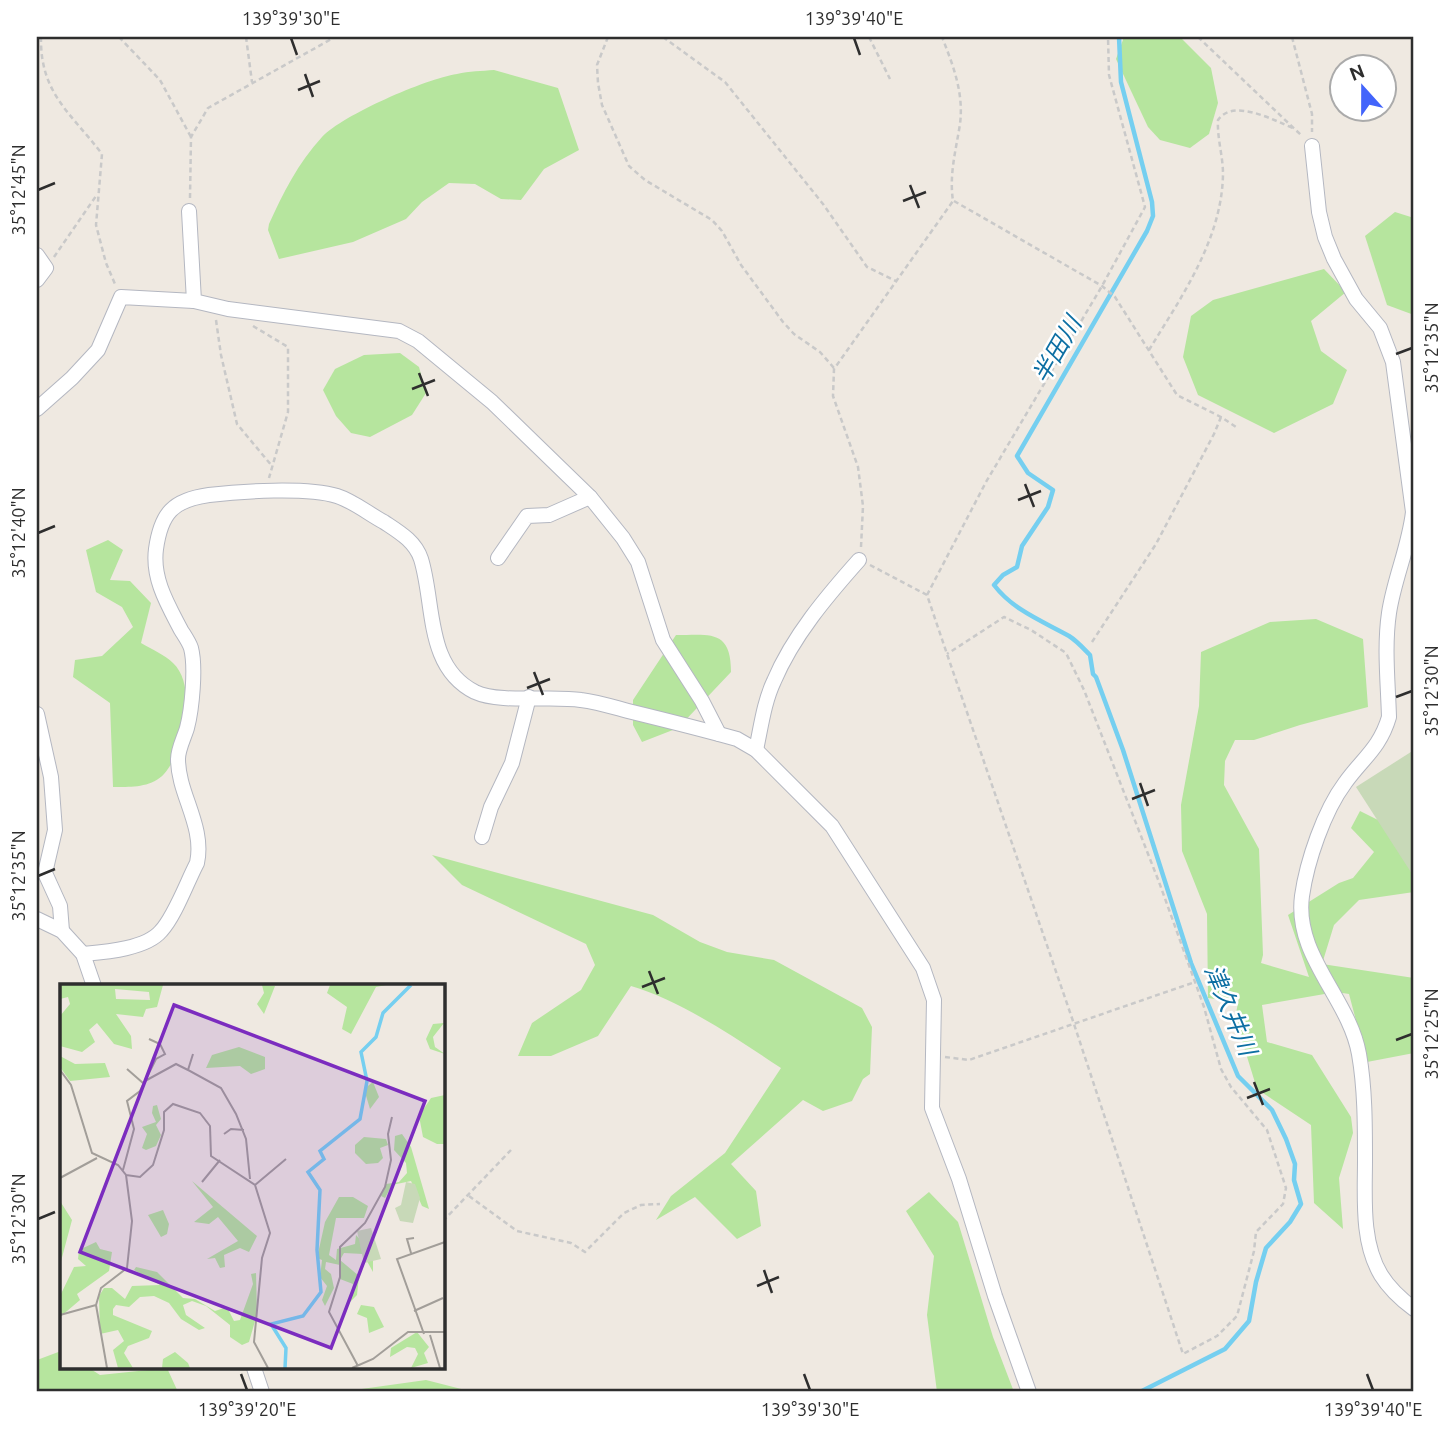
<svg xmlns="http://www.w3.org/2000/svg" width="1451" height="1429" font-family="Ubuntu,'Noto Sans JP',sans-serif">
	<rect width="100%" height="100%" fill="#efe9e1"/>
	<g fill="#b6e59e">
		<path d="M 1124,37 L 1180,37 L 1211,68 L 1218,103 L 1209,134 L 1190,148 L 1160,140 L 1148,127 L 1116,59 Z"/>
		<path d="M 494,70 L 558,88 L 579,150 L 544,169 L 521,200 L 501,199 L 475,184 L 449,183 L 422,202 L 406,219 L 353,242 L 279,259 L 268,230 L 269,224 C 283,193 298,163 322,137 C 343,115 425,79 457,74 C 469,71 482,71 494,70 Z"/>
		<path d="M 1395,212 L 1414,218 L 1414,315 L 1387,305 L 1365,236 Z"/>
		<path d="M 1324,269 L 1346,292 L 1311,321 L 1321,351 L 1347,370 L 1333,404 L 1274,433 L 1198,395 L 1183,357 L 1191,316 L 1213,300 Z"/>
		<path d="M 400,353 L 419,367 L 426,393 L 412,415 L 370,437 L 351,433 L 336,416 L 323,390 L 335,369 L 364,355 Z"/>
		<path d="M 108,540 L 123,550 L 110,580 L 130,581 L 151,603 L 141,643 C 151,649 165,655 173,663 C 198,686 184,752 164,774 C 151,788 130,787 113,787 L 110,703 L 73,677 L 75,660 L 102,656 L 133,627 L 122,607 L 96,592 L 86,550 Z"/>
		<path d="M 1316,619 L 1363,639 L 1368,707 L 1300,725 L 1254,740 L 1235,740 L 1225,761 L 1224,785 L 1259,849 L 1263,955 L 1261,963 L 1309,977 L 1288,915 L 1339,883 L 1353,878 L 1374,852 L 1351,828 L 1360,811 L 1406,834 L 1414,832 L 1414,892 L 1359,900 L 1334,925 L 1322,964 L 1414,978 L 1414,1053 L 1367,1062 L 1349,994 L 1336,992 L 1262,1005 L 1267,1042 L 1312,1055 L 1351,1117 L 1353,1133 L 1339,1178 L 1343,1229 L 1314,1203 L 1311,1125 L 1257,1089 L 1235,1018 L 1239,998 L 1229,1001 L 1208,998 L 1207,914 L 1182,851 L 1181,805 L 1199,706 L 1201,652 L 1270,622 Z"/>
		<path d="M 676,635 C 710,635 731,629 731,672 L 678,728 L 642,742 L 633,725 L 633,700 Z"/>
		<path d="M 432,855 L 653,915 L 700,942 L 727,952 L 774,960 L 862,1008 L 872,1027 L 870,1074 L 863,1079 L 852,1101 L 823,1111 L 803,1100 L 731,1164 L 756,1191 L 761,1226 L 737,1239 L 695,1197 L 656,1220 L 671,1196 L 725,1153 L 781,1068 C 737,1039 682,1001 631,986 L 598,1036 L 551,1056 L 518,1056 L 532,1023 L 581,990 L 595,965 L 586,944 L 462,885 Z"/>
		<path d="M 929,1192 L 958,1222 L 993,1337 L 1014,1392 L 937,1392 L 927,1315 L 934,1256 L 906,1211 Z"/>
		<path d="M 61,1351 L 61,1368 L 89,1368 L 100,1375 L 167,1368 L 178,1392 L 37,1392 L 37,1360 Z"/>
		<path d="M 426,1380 L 473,1392 L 340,1392 Z"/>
	</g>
	<path fill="#c8d9b8" d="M 1414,750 L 1414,877 L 1356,787 Z"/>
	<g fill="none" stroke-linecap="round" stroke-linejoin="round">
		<path stroke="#75cff0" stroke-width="4.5" d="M 1119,37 L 1121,82 L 1152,202 L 1153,216 L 1147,231 L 1017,456 L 1028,473 L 1053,490 L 1048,507 L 1022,546 L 1017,567 L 1003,575 L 994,585 C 1013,610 1042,621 1069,636 C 1077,641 1084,649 1090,655 L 1093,674 L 1096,677 L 1123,750 L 1191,963 L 1238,1076 L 1272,1110 L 1286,1139 L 1295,1164 L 1294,1180 L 1301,1204 L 1290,1222 L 1266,1248 L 1256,1282 L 1249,1321 L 1225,1349 L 1140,1392"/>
		<defs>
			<g id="minor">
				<path d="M 1312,146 L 1319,212 L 1325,237 L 1334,259 L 1356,299 L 1380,328 L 1393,362 L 1413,512 C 1409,547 1394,579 1389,613 C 1384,647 1388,683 1389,717 C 1380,748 1362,759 1345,783 C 1324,811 1307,861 1302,896 C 1294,956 1349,998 1359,1054 C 1365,1088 1365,1125 1365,1160 C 1365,1197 1361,1242 1381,1275 C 1389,1288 1402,1300 1414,1309"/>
				<path d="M 189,211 L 194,301 L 228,309 L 399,331 L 418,341 L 492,402 L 590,497 L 623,538 L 638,562 L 663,640 L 702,701 L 719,734"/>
				<path d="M 37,255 L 46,268 L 37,280"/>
				<path d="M 37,409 L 72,378 L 98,350 L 121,297 L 194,301"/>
				<path d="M 498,558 L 527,516 L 549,515 L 590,497"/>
				<path d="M 37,714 L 51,777 L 55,830 L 45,873 L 60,906 L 62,931"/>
				<path d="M 756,750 C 761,727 764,702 774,681 C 793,636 827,596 859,560"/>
				<path d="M 482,837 L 491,807 L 512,763 L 529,697"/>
				<path d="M 37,919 L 62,931 L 83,954 L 94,986"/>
				<path d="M 83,954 C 105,952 146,949 161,931 C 175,916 187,882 197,863 C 205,826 178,794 178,759 C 178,749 184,738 187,728 C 192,709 196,667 191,648 C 189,642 184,635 181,630 C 168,605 152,579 156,549 C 161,513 173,500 209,495 C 241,491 307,487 337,496 C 353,501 369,514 384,522 C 399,532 415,541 421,559 C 435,604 425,667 475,692 C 501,704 551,695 581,700 C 597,702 613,707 628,711 C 665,720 701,729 737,739 L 756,750 L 832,826 L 923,968 L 934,1000 L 932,1108 L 959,1179 L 995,1296 L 1029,1392"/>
				<path d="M 254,1368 L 262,1392"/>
			</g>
		</defs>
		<use href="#minor" stroke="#b4b7c1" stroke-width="16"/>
		<g stroke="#c9c9c9" stroke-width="2.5" stroke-dasharray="5 3.5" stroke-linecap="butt">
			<path d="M 41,37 C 40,93 70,112 102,154 L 96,225 L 106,263 L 115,284"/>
			<path d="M 119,37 L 160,80 L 191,137"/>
			<path d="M 246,37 L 252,82"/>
			<path d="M 608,37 L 597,65 L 598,83 L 602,105 L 629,166 L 645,180 L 712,220 L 722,231 L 741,265 L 783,322 L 794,334 L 820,352 L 834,368"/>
			<path d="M 663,37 L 725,82 L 823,204 L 867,267 L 896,281"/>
			<path d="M 869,37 L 890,79"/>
			<path d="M 1198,37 L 1302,136"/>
			<path d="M 1292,37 L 1312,114 L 1312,132"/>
			<path d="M 190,198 L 191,137 L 208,108 L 335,37"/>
			<path d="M 954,201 L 1102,286 L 1115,297 L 1177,395 L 1221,417 L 1236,427"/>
			<path d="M 54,257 L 96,196"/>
			<path d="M 216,320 L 221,355 L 237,424 L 272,466"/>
			<path d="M 253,326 L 288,347 L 288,412 L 269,478"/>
			<path d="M 1149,350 C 1182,296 1222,239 1223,174 C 1223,156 1217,138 1218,120 C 1233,98 1273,120 1293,128"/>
			<path d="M 861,547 L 863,506 L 858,467 L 833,396 L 834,369 L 953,201 C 949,174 956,150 960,124 C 964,93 953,65 942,37"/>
			<path d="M 870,565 L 927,595 L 947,654 L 1074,1024 L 1183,1354 L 1217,1336 L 1237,1316 L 1254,1251 L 1256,1232 L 1283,1204 L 1286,1188 L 1267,1130 L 1231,1087 L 1221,1069 L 1204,1007 L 1159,882 L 1084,690 L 1066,653 L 1031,630 L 1004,617 L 947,654"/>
			<path d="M 927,595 L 986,482 L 1102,286 L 1145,207 L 1109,75 L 1108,37"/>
			<path d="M 1092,642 L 1156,544 L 1214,434 L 1221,417"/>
			<path d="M 945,1057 L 969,1060 L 1195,982"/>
			<path d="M 469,1196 L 517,1231 L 571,1243 L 585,1252 L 624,1213 L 641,1205 L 660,1204"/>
			<path d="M 443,1221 L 511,1150"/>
		</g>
		<use href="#minor" stroke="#fff" stroke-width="14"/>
	</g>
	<path fill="none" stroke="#2e2e2e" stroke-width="2.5" d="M 291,38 L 297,55M 854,38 L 860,55M 305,74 L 313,97M 298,90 L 320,81M 910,185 L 919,208M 38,190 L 55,183M 903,201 L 926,192M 1396,354 L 1412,348M 419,373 L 428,396M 412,389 L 435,380M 1025,484 L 1034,507M 1018,500 L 1041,491M 38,533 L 55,526M 534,672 L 543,695M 527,688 L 550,679M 1396,697 L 1412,691M 1140,783 L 1148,806M 1132,799 L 1155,790M 38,876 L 55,869M 649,971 L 658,994M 642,987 L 665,978M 1396,1040 L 1412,1034M 1254,1082 L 1263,1105M 1247,1098 L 1270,1089M 38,1219 L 55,1212M 764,1270 L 772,1293M 757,1286 L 779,1277M 241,1374 L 247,1390M 804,1374 L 810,1390M 1367,1374 L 1373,1390"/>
	<g text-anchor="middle" stroke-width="5" stroke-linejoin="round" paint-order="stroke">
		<g font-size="24" font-style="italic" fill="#0d6fa3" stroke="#fff">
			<text transform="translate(1057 350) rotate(-60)" y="8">半田川</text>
			<text transform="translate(1230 1010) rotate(67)" y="8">津久井川</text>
		</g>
	</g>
	<g transform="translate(60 984)">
		<rect width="385" height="385" fill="#efe9e1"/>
		<path d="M 0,1 L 103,1 L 97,23 L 86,25 L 83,33 L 56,30 L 71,52 L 72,65 L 54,60 L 37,39 L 29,46 L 35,58 L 22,68 L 0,62 L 0,32 L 10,20 L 8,13 L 0,15 ZM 55,5 L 89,8 L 90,16 L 56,15 ZM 202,1 L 215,2 L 204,30 L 197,20 L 204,9 ZM 270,1 L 326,1 L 316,3 L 291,50 L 282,45 L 287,23 L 267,9 ZM 384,39 L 373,53 L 375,63 L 385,70 L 370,65 L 366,55 L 373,40 ZM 179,63 L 205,73 L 205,85 L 191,90 L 180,82 L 146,84 L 152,71 ZM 0,72 L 15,80 L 45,79 L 50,93 L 10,97 L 0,83 ZM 313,98 L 319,113 L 310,125 L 304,105 ZM 385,111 L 385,160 L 377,160 L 363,153 L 359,132 L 371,114 ZM 97,121 L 101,135 L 96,141 L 101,151 L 96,162 L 86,166 L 82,164 L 87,150 L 82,143 L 96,138 L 92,129 L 93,122 ZM 342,150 L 351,163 L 369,225 L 362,222 L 351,197 L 332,201 L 325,214 L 321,212 L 326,200 L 339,198 L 347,189 L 346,179 L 334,166 L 335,152 ZM 304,153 L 326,155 L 328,161 L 320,164 L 323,174 L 318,179 L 306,180 L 295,169 L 295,161 ZM 132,197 L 197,252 L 189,268 L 180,264 L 164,271 L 165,283 L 160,284 L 155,274 L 147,275 L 178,257 L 158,233 L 149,240 L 134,238 L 153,223 ZM 279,213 L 293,213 L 308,222 L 304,234 L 276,234 L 269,271 L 276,276 L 277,265 L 295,260 L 296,251 L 313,270 L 313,288 L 303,270 L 284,269 L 280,276 L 299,292 L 297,311 L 290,318 L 293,300 L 280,295 L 280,281 L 266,278 L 265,285 L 271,290 L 274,304 L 265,322 L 262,316 L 267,302 L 260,293 L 262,276 L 257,274 L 265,238 ZM 0,217 L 12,236 L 0,281 ZM 103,226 L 109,240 L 107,250 L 101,253 L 88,231 ZM 36,258 L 40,265 L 52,268 L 49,287 L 17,310 L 20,316 L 0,333 L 0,312 L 14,283 L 26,282 L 18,275 L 19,266 ZM 76,283 L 97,288 L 123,314 L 135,315 L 155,327 L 167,323 L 174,337 L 180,336 L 193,300 L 191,290 L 196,289 L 197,330 L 189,358 L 182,361 L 170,353 L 170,341 L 146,322 L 132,317 L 123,321 L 126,331 L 145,344 L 139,346 L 121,335 L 109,319 L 94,312 L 80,313 L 69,323 L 56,321 L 53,325 L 53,331 L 92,347 L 89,354 L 68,362 L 64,369 L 73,384 L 58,384 L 53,366 L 64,357 L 58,346 L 40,350 L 39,312 L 44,304 L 52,304 L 65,315 L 72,302 L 100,301 L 74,286 ZM 301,321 L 314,323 L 324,343 L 309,349 L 307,334 L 297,330 ZM 357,348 L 369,363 L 364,369 L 368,379 L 351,384 L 358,370 L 355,364 L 347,363 L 330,373 L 331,364 ZM 115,368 L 128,379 L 130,384 L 102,384 L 103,375 Z" fill="#b6e59e" fill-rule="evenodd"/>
		<path d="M 346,198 L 355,200 L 360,214 L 353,239 L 340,237 L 335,224 L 341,221 ZM 311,244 L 321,275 L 304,279 L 297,247 Z" fill="#c8d9b8"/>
		<path fill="none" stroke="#75cff0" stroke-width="3.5" d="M 225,384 L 226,364 L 211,340 L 243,332 L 261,308 L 257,266 L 260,206 L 248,188 L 264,175 L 260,167 L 300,135 L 307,97 L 301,68 L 316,53 L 323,29 L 351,1"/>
		<path fill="none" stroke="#a29e99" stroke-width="2" d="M 133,70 L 128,86 L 161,104 L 176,130 L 186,155 L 190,195M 67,85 L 83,99M 0,86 L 11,101 L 32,169 L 58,181 L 66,191 L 72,237 L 67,284 L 41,304 L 36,321 L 47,384M 85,97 L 116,80 L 128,86M 164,150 L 171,145 L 184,146M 63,186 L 74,145 L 67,117 L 80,107 L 96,75 L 105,70 L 100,60 L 89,55M 66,191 L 80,193 L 93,181 L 104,146 L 104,128 L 113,120 L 140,129 L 150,142 L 151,172 L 195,201 L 210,249 L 202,274 L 194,358 L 208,384M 0,194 L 37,174M 142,198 L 160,176M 195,201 L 226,175M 351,269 L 347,255 L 354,254M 354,327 L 383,314M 0,331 L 36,321M 364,350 L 337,275 L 385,258M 370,351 L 380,384M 298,382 L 269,328 L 280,293 L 280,263 L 305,239 L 325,203 L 331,176 L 328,150 L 332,133M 292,384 L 313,375 L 348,348 L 385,348"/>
		<path fill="#7b2cbf" fill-opacity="0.15" stroke="#7b2cbf" stroke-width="3.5" d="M 114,21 L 365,117 L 271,364 L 20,268 Z"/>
		<rect width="385" height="385" fill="none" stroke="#2e2e2e" stroke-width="3.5"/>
	</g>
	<rect width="1451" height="1429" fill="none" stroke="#ffffff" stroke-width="77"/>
	<g transform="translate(1363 88) rotate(339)"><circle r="33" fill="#ffffff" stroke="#ababab" stroke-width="2"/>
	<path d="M0-5L12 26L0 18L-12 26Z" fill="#4264fb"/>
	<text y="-10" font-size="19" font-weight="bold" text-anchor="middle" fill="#2e2e2e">N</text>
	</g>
	<rect x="38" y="38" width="1374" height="1352" fill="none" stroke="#2e2e2e" stroke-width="2.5"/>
	<g font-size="18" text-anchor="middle" fill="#2e2e2e">
		<text x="291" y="25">139°39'30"E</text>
		<text x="854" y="25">139°39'40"E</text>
		<text transform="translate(19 190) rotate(-90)" y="6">35°12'45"N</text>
		<text transform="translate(1432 348) rotate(-90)" y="6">35°12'35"N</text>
		<text transform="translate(19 533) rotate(-90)" y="6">35°12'40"N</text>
		<text transform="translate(1432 691) rotate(-90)" y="6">35°12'30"N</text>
		<text transform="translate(19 876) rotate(-90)" y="6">35°12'35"N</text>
		<text transform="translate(1432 1034) rotate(-90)" y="6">35°12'25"N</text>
		<text transform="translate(19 1219) rotate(-90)" y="6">35°12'30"N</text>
		<text x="247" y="1416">139°39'20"E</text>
		<text x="810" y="1416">139°39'30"E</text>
		<text x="1373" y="1416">139°39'40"E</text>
	</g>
</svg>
